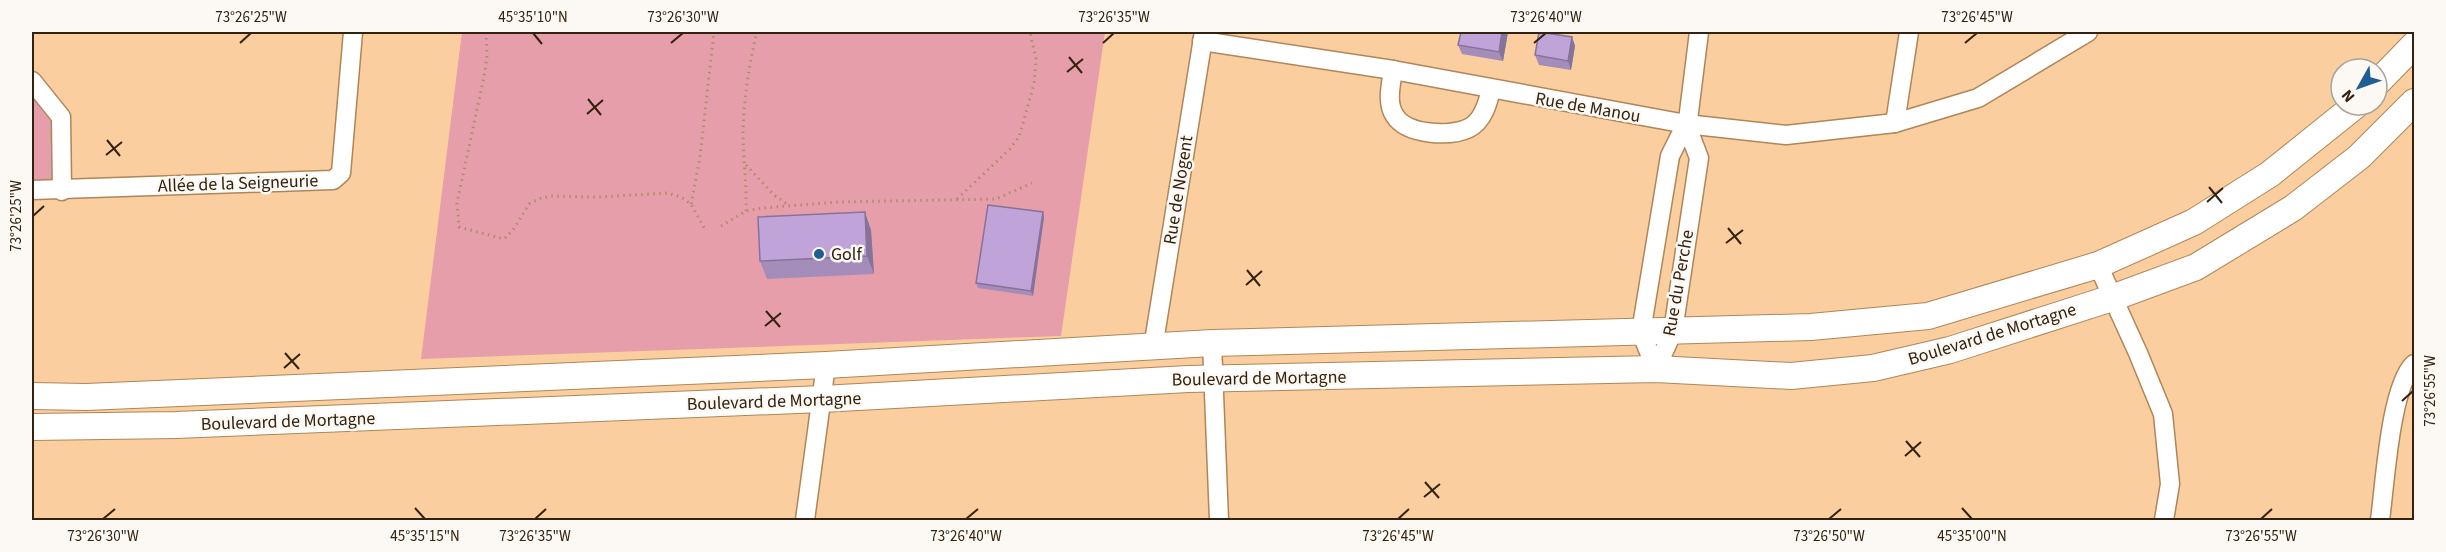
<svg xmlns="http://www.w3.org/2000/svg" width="2446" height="552" font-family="'Source Sans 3',sans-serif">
	<rect width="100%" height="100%" fill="#fbce9f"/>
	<g fill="#e59eaa">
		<path d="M 462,32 L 1105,32 L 1061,336 L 421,359 Z"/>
		<path d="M 32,94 L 56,119 L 59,187 L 32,186 Z"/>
	</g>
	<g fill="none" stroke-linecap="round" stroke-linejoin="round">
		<defs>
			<g id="minor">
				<path d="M 1202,41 L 1393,70 L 1686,124 L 1786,135 L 1895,123 L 1978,98 L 2088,32"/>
				<path d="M 1393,70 C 1391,85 1386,103 1395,116 C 1407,135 1450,137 1469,128 C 1483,121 1488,103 1491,89"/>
				<path d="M 32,81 L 61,117 L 62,191"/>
				<path d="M 1895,123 L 1909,32"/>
				<path d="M 32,190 L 333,180 L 341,173 L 353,32"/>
				<path d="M 2098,265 L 2138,353 L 2163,414 L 2170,484 L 2164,520"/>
				<path d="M 1212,343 L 1219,520"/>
				<path d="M 1153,348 L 1204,32"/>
				<path d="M 1656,369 L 1641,332 L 1670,156 L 1688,120 L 1699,32"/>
				<path d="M 1656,369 L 1673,331 L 1699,158 L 1686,124"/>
				<path d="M 805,520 L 826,365"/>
				<path d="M 2380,520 C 2385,485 2390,387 2414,364"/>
			</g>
			<g id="secondary">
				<path d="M 2377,83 L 2414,45"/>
				<path d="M 32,396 L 86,397 L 826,365 L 1212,343 L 1811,327 L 1928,316 L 2098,265 L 2194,222 L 2270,174 L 2356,105"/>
				<path d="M 32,427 L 176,425 L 822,399 L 1188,379 L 1656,369 L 1791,376 L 1873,368 L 1950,350 L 2112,298 L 2196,267 L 2293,208 L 2359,157 L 2414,102"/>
			</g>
		</defs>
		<use href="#minor" stroke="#ae8658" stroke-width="21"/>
		<use href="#secondary" stroke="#ae8658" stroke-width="28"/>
		<g stroke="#af8d69" stroke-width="3" stroke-dasharray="1.5 4.5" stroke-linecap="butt">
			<path d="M 486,32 L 487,55 L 485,72 L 457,203 L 459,227 L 504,239 L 513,230 L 529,204 L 538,199 L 551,196 L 598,197 L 668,193 L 681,197 L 691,204 L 706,231"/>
			<path d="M 746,165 L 774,195 L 787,204"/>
			<path d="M 957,199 L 1010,149 L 1019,137 L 1034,84 L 1036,59 L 1030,32"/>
			<path d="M 691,204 L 700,157 L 714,32"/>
			<path d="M 746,211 C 747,184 743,159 743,132 C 744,98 749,64 757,32"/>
			<path d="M 721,226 L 746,211 L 763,208 L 837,202 L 996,199 L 1032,183"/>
		</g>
		<use href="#minor" stroke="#fff" stroke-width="18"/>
		<use href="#secondary" stroke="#fff" stroke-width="26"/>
	</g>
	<g fill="#a58dbb">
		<path d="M 1461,32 L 1508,32 L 1503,61 L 1462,54 L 1458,45 Z"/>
		<path d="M 1572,37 L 1575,46 L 1571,70 L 1539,65 L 1535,55 Z"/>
		<path d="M 1044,217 L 1033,296 L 978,288 L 976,283 Z"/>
		<path d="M 871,230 L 874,274 L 767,279 L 760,261 Z"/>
	</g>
	<g fill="#867398">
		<path d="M 1502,32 L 1508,32 L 1503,61 L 1499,52 Z"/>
		<path d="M 1572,37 L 1575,46 L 1571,70 L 1568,61 Z"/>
		<path d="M 865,212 L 871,230 L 874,274 L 867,256 Z"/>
		<path d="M 1043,212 L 1044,217 L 1033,296 L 1031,291 Z"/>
	</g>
	<g fill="#c0a4d9" stroke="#867398" stroke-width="1.5">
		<path d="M 1461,32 L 1502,32 L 1499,52 L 1458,45 Z"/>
		<path d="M 1539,32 L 1572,37 L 1568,61 L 1535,55 Z"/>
		<path d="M 988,205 L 1043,212 L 1031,291 L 976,283 Z"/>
		<path d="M 865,212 L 867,256 L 760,261 L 758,217 Z"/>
	</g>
	<path fill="none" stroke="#32220f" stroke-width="2" d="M 533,33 L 542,44M 240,43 L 251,33M 671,43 L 683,33M 1103,43 L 1114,33M 1534,43 L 1546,33M 1965,43 L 1977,33M 1069,57 L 1082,73M 1067,72 L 1083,59M 588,99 L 601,115M 587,114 L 603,100M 107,140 L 120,156M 106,155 L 122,142M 2209,187 L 2222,203M 2207,202 L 2223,188M 33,216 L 44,206M 1728,228 L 1741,244M 1726,243 L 1743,230M 1247,270 L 1260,286M 1246,285 L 1262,271M 766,311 L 780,327M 765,326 L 781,313M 285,353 L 299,369M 284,368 L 300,354M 2402,401 L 2413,391M 1906,441 L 1920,457M 1905,456 L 1921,442M 1425,482 L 1439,498M 1424,497 L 1440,484M 415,508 L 425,519M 1962,508 L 1972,519M 103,519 L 115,509M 535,519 L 546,509M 966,519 L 978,509M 1398,519 L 1409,509M 1829,519 L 1841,509M 2261,519 L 2272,509"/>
	<circle fill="#1f5e94" stroke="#fcf8f3" stroke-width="2" cx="819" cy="254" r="6"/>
	<g text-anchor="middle" stroke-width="5" stroke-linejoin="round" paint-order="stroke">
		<g font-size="18" fill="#32220f" stroke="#fcf8f3">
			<text transform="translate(1588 107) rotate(10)" y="6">Rue de Manou</text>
			<text transform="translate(238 183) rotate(-2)" y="6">Allée de la Seigneurie</text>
			<text transform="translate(1178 190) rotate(-81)" y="6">Rue de Nogent</text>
			<text transform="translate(1678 283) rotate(-80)" y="6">Rue du Perche</text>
			<text transform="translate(1992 334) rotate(-17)" y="6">Boulevard de Mortagne</text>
			<text transform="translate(1259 378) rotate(-1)" y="6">Boulevard de Mortagne</text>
			<text transform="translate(774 401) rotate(-2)" y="6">Boulevard de Mortagne</text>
			<text transform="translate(288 421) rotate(-2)" y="6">Boulevard de Mortagne</text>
		</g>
		<g font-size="18" fill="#32220f" stroke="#fcf8f3" text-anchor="start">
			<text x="831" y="260">Golf</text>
		</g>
	</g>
	<rect width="2446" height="552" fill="none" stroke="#fcf8f3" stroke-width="66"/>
	<g transform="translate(2359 87) rotate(230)"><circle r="28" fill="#fcf8f3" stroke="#aba298" stroke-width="1.5"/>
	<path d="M0-4.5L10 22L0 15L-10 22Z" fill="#1f5e94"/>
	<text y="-9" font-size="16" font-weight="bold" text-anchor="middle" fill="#32220f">N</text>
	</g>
	<rect x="33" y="33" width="2380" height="486" fill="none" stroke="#32220f" stroke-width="2"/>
	<g font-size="15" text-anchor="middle" fill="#32220f">
		<text x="251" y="22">73°26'25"W</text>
		<text x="533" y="22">45°35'10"N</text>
		<text x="683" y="22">73°26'30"W</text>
		<text x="1114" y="22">73°26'35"W</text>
		<text x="1546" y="22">73°26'40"W</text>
		<text x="1977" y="22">73°26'45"W</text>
		<text transform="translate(16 216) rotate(-90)" y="5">73°26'25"W</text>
		<text transform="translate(2430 391) rotate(-90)" y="5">73°26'55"W</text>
		<text x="103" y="541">73°26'30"W</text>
		<text x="425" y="541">45°35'15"N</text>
		<text x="535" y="541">73°26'35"W</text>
		<text x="966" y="541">73°26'40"W</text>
		<text x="1398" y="541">73°26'45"W</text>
		<text x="1829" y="541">73°26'50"W</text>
		<text x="1972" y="541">45°35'00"N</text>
		<text x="2261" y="541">73°26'55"W</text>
	</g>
</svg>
